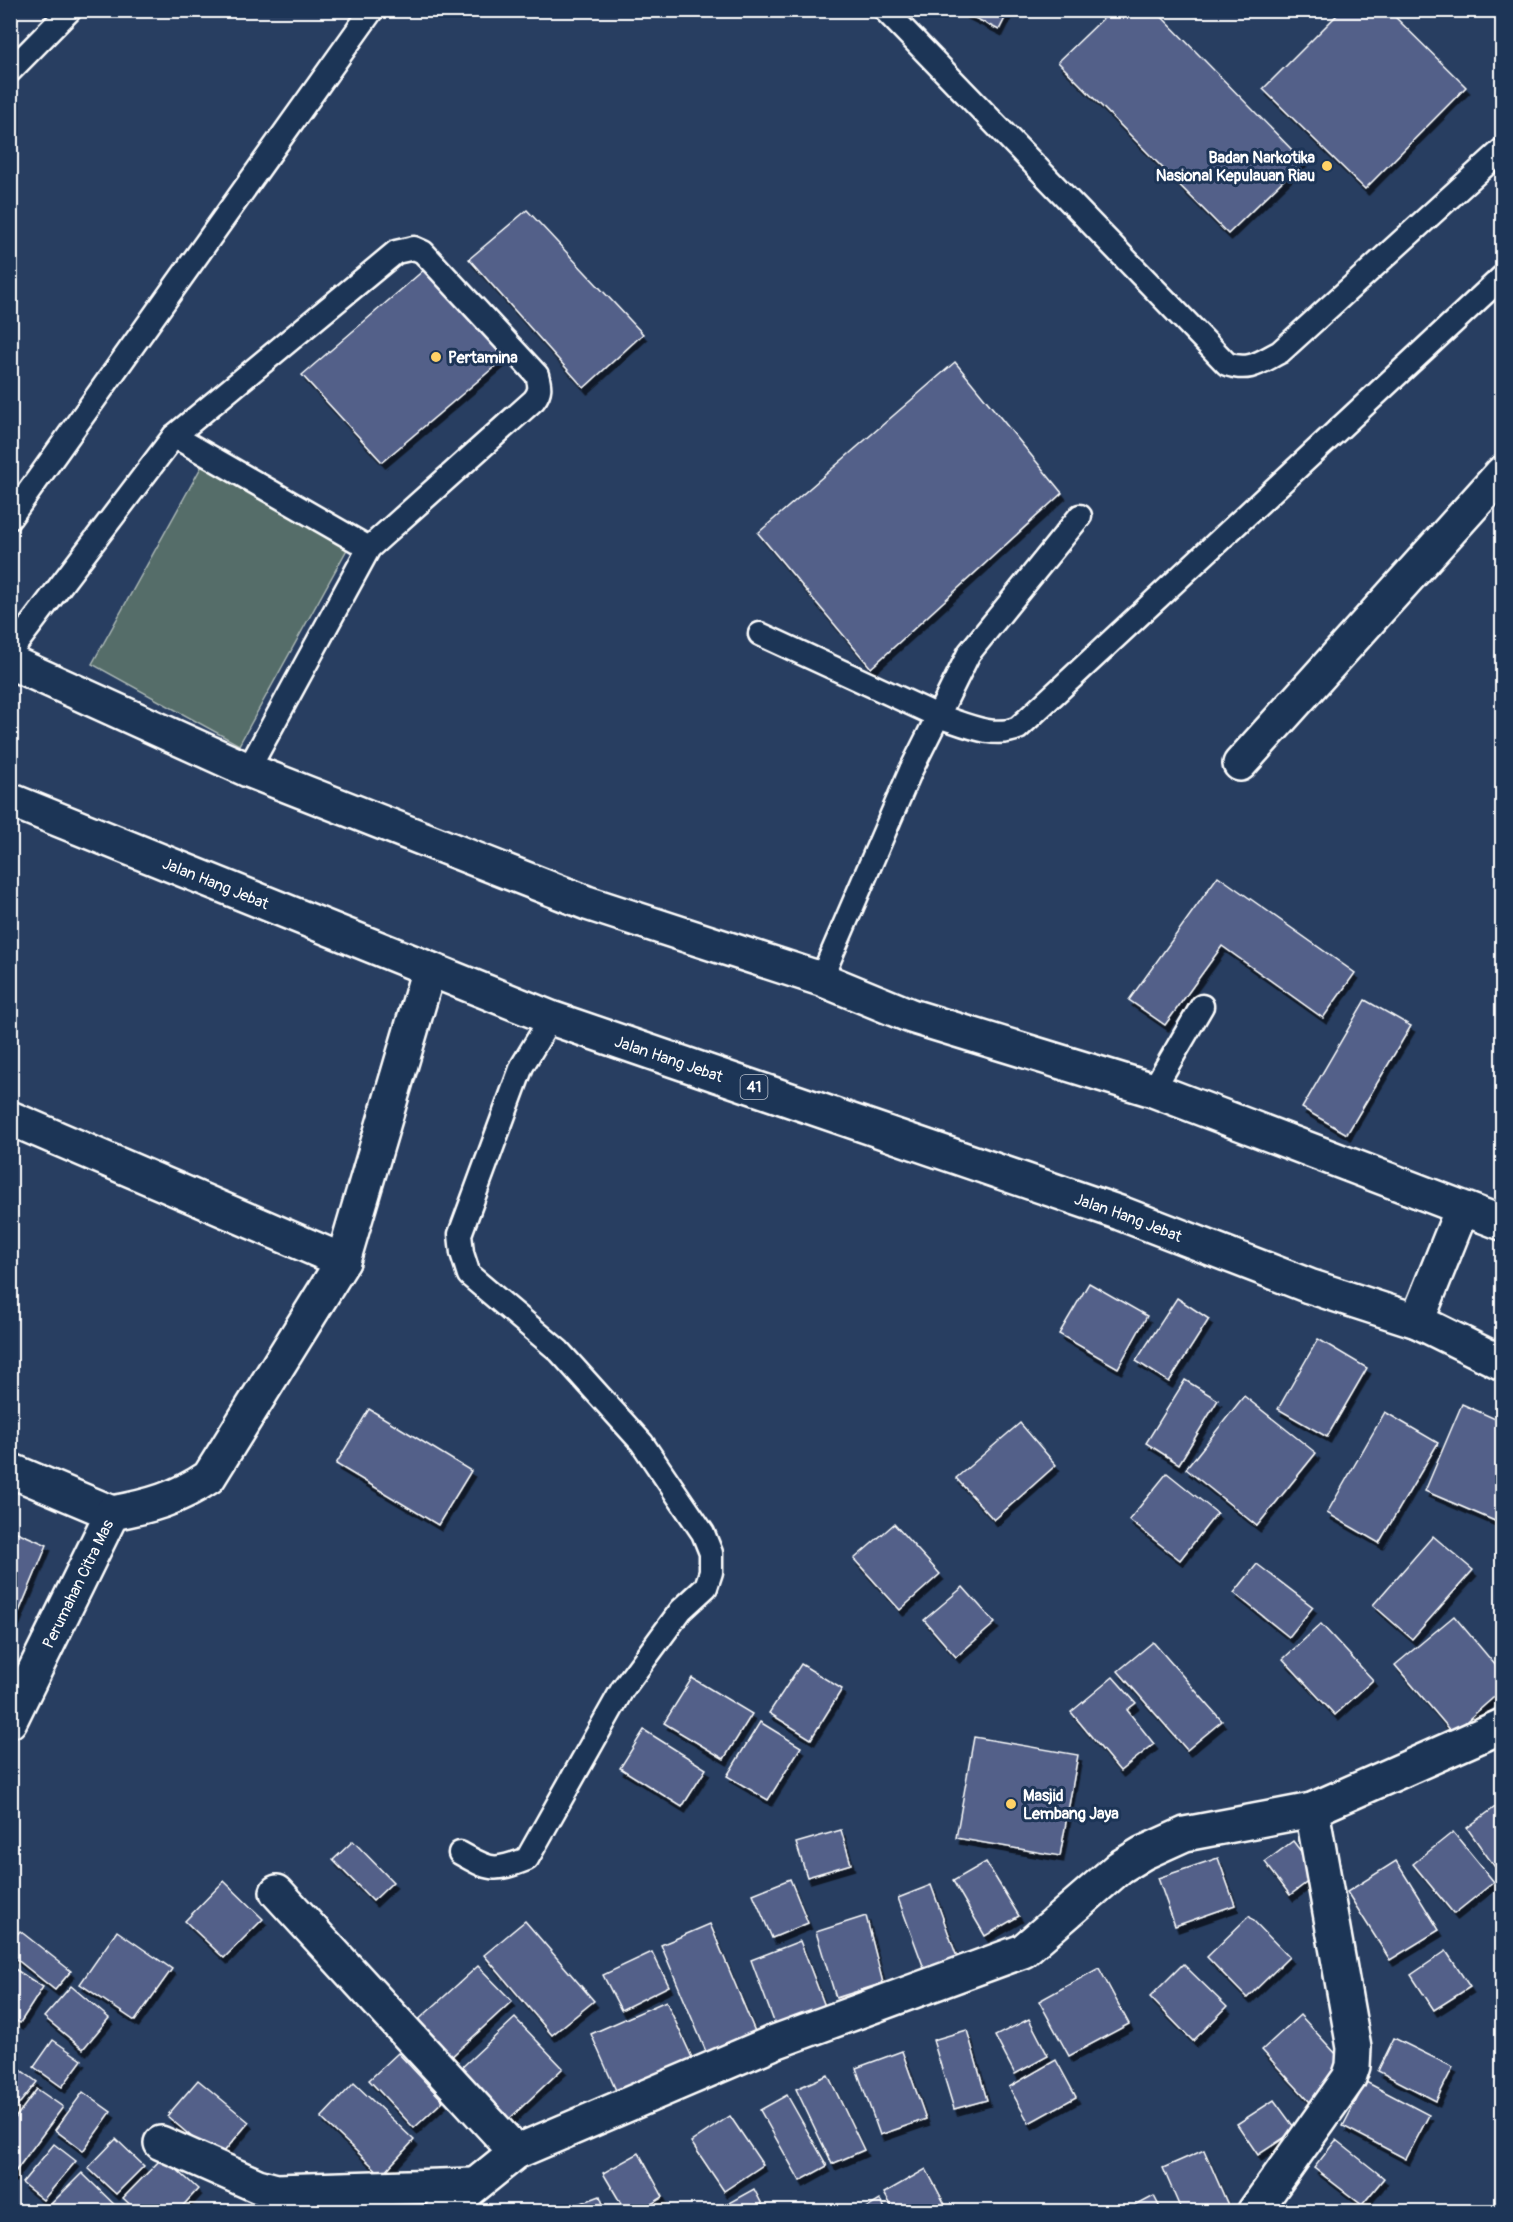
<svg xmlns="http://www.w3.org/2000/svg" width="1513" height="2222" font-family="Pangolin,sans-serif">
	<defs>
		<filter id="shadow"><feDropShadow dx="3.5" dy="6" stdDeviation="0" flood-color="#0009"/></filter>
	</defs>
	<rect width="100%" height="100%" fill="#283e61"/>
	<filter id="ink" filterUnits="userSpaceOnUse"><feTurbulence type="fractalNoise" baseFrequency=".0167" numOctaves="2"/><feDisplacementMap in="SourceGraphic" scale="12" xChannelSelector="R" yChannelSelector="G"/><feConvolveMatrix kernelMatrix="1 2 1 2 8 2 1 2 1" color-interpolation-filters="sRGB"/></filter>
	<g filter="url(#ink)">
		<path fill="#556d69" stroke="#aab6b4" stroke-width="1.5" d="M 209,453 L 356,533 L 239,745 L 92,664 Z"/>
		<g fill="#526189" stroke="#fff" stroke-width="1.5" filter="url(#shadow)">
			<path d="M 959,10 L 1009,10 L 999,30 Z"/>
			<path d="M 1112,10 L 1155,10 L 1303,161 L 1228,234 L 1058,62 Z"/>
			<path d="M 1342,10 L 1388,10 L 1466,87 L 1365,189 L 1263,89 Z"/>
			<path d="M 527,210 L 643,334 L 584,388 L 469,259 Z"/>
			<path d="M 425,269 L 506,357 L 382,462 L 302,375 Z"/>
			<path d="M 955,362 L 1062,493 L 871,668 L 758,533 Z"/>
			<path d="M 1218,876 L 1355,973 L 1323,1018 L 1222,946 L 1165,1025 L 1129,1000 Z"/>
			<path d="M 1365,1000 L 1411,1026 L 1347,1134 L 1302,1108 Z"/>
			<path d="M 1089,1283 L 1147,1316 L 1118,1368 L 1059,1334 Z"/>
			<path d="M 1177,1298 L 1209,1319 L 1169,1382 L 1136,1361 Z"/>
			<path d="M 1318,1339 L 1367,1368 L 1327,1437 L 1278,1409 Z"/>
			<path d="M 1185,1380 L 1218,1400 L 1179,1464 L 1146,1443 Z"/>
			<path d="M 1244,1396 L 1316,1453 L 1257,1526 L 1186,1469 Z"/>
			<path d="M 1462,1404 L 1502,1422 L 1502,1524 L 1425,1491 Z"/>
			<path d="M 369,1409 L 471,1471 L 438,1525 L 336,1464 Z"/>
			<path d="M 1385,1412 L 1438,1443 L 1379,1543 L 1327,1513 Z"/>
			<path d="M 1020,1423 L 1056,1465 L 994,1520 L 956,1478 Z"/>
			<path d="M 1167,1473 L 1217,1513 L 1180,1560 L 1129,1520 Z"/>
			<path d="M 894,1524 L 940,1574 L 900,1610 L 854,1559 Z"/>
			<path d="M 10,1529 L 47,1545 L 16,1619 L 10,1617 Z"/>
			<path d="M 1433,1536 L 1473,1570 L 1412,1639 L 1373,1605 Z"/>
			<path d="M 1257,1564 L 1313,1607 L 1289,1637 L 1234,1593 Z"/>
			<path d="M 963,1587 L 995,1623 L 956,1657 L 924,1620 Z"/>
			<path d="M 1454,1616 L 1502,1673 L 1502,1690 L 1453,1733 L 1395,1665 Z"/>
			<path d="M 1321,1624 L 1373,1680 L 1335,1715 L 1283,1659 Z"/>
			<path d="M 1153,1642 L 1222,1721 L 1187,1750 L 1118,1671 Z"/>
			<path d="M 801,1664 L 842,1689 L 811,1739 L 769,1713 Z"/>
			<path d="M 1113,1677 L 1136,1703 L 1127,1710 L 1154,1744 L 1120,1771 L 1071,1712 Z"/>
			<path d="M 692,1678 L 752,1714 L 724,1759 L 664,1723 Z"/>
			<path d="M 760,1722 L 801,1747 L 768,1800 L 727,1776 Z"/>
			<path d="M 644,1730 L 706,1769 L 682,1807 L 620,1768 Z"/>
			<path d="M 974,1737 L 1078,1755 L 1060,1856 L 956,1838 Z"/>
			<path d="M 1502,1802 L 1502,1877 L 1467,1828 Z"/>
			<path d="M 841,1830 L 851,1864 L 807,1877 L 796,1843 Z"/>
			<path d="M 1453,1832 L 1494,1882 L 1454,1914 L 1413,1864 Z"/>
			<path d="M 353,1841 L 393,1882 L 373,1901 L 333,1860 Z"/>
			<path d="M 1293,1841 L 1318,1874 L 1290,1895 L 1265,1862 Z"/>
			<path d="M 1218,1858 L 1235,1905 L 1175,1926 L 1158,1878 Z"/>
			<path d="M 1396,1861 L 1439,1930 L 1390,1960 L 1347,1892 Z"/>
			<path d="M 986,1862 L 1019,1916 L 985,1936 L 953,1881 Z"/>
			<path d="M 790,1879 L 808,1923 L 772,1938 L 753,1894 Z"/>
			<path d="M 224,1881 L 263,1919 L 224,1958 L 185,1921 Z"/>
			<path d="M 931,1885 L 958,1960 L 925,1971 L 898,1898 Z"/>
			<path d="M 866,1916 L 883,1983 L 836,1998 L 816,1932 Z"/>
			<path d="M 1249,1916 L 1289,1957 L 1247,1998 L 1207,1957 Z"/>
			<path d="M 525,1921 L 594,2001 L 552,2035 L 484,1955 Z"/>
			<path d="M 710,1924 L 756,2034 L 707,2054 L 661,1945 Z"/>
			<path d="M 20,1931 L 71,1971 L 55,1990 L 10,1954 L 10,1943 Z"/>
			<path d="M 117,1931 L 172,1969 L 135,2021 L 80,1984 Z"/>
			<path d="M 800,1941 L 826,2009 L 776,2027 L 751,1960 Z"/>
			<path d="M 1446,1951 L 1470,1987 L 1434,2010 L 1411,1975 Z"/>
			<path d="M 652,1952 L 669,1986 L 621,2010 L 603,1975 Z"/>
			<path d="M 1183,1964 L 1227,2007 L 1193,2041 L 1150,1997 Z"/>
			<path d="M 10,1966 L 43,1987 L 20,2023 L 10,2017 Z"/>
			<path d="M 478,1966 L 512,2001 L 449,2059 L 415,2023 Z"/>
			<path d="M 1099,1968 L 1129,2024 L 1069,2056 L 1039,2001 Z"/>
			<path d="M 71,1986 L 109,2018 L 83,2049 L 44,2017 Z"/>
			<path d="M 666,2001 L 694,2062 L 618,2095 L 591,2034 Z"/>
			<path d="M 1300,2015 L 1349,2068 L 1310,2102 L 1262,2050 Z"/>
			<path d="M 515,2018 L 563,2068 L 507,2121 L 458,2071 Z"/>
			<path d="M 1029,2019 L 1048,2056 L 1015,2074 L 995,2036 Z"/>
			<path d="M 967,2030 L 987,2100 L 954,2109 L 933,2040 Z"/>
			<path d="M 1394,2038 L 1453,2067 L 1436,2101 L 1378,2071 Z"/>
			<path d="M 53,2040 L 82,2060 L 62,2087 L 34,2067 Z"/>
			<path d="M 902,2051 L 926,2119 L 880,2135 L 856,2068 Z"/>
			<path d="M 398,2053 L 443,2101 L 414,2128 L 369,2080 Z"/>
			<path d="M 1056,2060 L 1076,2097 L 1029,2123 L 1009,2087 Z"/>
			<path d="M 14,2065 L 37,2082 L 10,2115 L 10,2070 Z"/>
			<path d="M 828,2075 L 864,2150 L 832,2164 L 796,2089 Z"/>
			<path d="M 198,2080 L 249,2122 L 218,2159 L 167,2116 Z"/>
			<path d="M 1366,2082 L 1429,2115 L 1406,2159 L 1343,2126 Z"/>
			<path d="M 354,2083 L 414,2140 L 382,2175 L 321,2118 Z"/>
			<path d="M 37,2089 L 63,2107 L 12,2176 L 10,2175 L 10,2125 Z"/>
			<path d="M 83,2092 L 111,2112 L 83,2151 L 55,2130 Z"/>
			<path d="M 787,2095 L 827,2166 L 800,2181 L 760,2110 Z"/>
			<path d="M 1274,2100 L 1296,2130 L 1258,2155 L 1237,2124 Z"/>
			<path d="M 730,2116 L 763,2165 L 724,2191 L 691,2142 Z"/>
			<path d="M 116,2139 L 144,2166 L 116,2194 L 88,2168 Z"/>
			<path d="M 1336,2140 L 1384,2178 L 1362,2205 L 1314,2168 Z"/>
			<path d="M 54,2144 L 76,2161 L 43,2200 L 22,2183 Z"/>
			<path d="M 1204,2150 L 1231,2212 L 1182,2212 L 1163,2168 Z"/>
			<path d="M 639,2153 L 663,2197 L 638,2212 L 626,2212 L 603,2173 Z"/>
			<path d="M 163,2157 L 198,2189 L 177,2212 L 138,2212 L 123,2198 Z"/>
			<path d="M 926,2169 L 949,2212 L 895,2212 L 884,2193 Z"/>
			<path d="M 82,2173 L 122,2212 L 55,2212 L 49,2206 Z"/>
			<path d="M 754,2189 L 766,2212 L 717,2212 L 716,2210 Z"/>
			<path d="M 334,2195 L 377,2203 L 383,2212 L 309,2212 Z"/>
			<path d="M 600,2196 L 606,2212 L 560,2211 Z"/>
			<path d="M 1154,2196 L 1162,2212 L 1124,2212 Z"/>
			<path d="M 880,2200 L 887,2212 L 860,2212 Z"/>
		</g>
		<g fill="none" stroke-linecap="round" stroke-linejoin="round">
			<defs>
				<g id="service">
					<path d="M 885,10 L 1227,364 C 1250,372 1260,362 1280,352 L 1502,150"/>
					<path d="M 10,71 L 70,10"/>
					<path d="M 174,436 L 369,548"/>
					<path d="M 10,518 L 372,10"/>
					<path d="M 760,634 L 938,716 L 969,653 L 1080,516"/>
					<path d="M 10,652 L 174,436 L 396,252 L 414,248 L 423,252 L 537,375 C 540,386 541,391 534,400 L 369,548 L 248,770"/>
					<path d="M 821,979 L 911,770 L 938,716 C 964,724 993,739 1018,728 L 1502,277"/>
					<path d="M 1153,1090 L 1202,1006"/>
					<path d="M 460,1853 C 490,1870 494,1872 527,1859 L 622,1690 L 681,1610 L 706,1587 L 711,1572 L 711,1553 L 703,1533 L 642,1443 L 559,1351 L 469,1275 L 462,1253 L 460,1234 L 522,1066 L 551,1018"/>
				</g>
				<g id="minor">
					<path d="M 1240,764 L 1502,473"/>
					<path d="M 10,1118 L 343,1261"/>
					<path d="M 10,1470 L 112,1513"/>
					<path d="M 112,1513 C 151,1506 176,1499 209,1477 L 343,1261 L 429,969"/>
					<path id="s1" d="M 10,1721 L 112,1513"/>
					<path d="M 277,1892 L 516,2152"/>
					<path d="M 161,2143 L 258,2186 L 276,2191 L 473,2185"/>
					<path d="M 442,2212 L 516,2152 L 772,2043 L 1023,1951 L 1120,1867 L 1143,1853 L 1185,1834 L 1312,1810 L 1502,1726"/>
					<path d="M 1254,2212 L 1349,2078 L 1353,2066 L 1354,2048 L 1312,1810"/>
				</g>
				<g id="trunk">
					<path d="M 10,662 L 248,770 L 587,903 L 821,979 L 911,1016 L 1153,1090 L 1502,1223"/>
					<path id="s2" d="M 10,800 L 551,1018 L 1120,1213 L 1309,1286 L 1417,1321 L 1502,1363"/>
					<path d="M 1417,1321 L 1462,1209"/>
				</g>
			</defs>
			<use href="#service" stroke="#fff" stroke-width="27"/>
			<use href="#minor" stroke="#fff" stroke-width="38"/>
			<use href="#trunk" stroke="#fff" stroke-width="38"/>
			<use href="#service" stroke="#1d3557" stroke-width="22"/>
			<use href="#minor" stroke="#1d3557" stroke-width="33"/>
			<use href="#trunk" stroke="#1d3557" stroke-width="33"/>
		</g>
	</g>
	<g fill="#ffd166" stroke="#1d3557" stroke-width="2">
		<circle cx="1327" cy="166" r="6"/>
		<circle cx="436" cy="357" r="6"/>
		<circle cx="1011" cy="1804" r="6"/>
	</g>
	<g text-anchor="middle" stroke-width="6" stroke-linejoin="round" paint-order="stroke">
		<rect fill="#1d3557" stroke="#bbc2cd" stroke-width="1.5" x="740.5" y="1075" width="27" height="24" rx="4.5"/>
		<g font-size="15" font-weight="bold" fill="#fff">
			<text x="754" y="1092">41</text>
		</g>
		<g font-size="16" font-weight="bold" fill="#fff" stroke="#1d3557" text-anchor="start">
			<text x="1315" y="163" text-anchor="end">Badan Narkotika<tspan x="1315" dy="18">Nasional Kepulauan Riau</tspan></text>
			<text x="448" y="363">Pertamina</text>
			<text x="1023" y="1801">Masjid<tspan x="1023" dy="18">Lembang Jaya</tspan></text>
		</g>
		<g font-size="16" fill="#fff" stroke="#1d3557">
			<text dy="6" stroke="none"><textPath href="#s2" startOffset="222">Jalan Hang Jebat</textPath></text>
			<text dy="6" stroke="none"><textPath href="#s2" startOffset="708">Jalan Hang Jebat</textPath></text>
			<text dy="6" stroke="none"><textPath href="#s2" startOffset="1194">Jalan Hang Jebat</textPath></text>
			<text dy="6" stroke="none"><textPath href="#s1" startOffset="153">Perumahan Citra Mas</textPath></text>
		</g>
	</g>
	<rect width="1513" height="2222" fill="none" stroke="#1d3557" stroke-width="36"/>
	<rect x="18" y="18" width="1477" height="2186" fill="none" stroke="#fff" stroke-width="2" filter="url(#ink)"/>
</svg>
